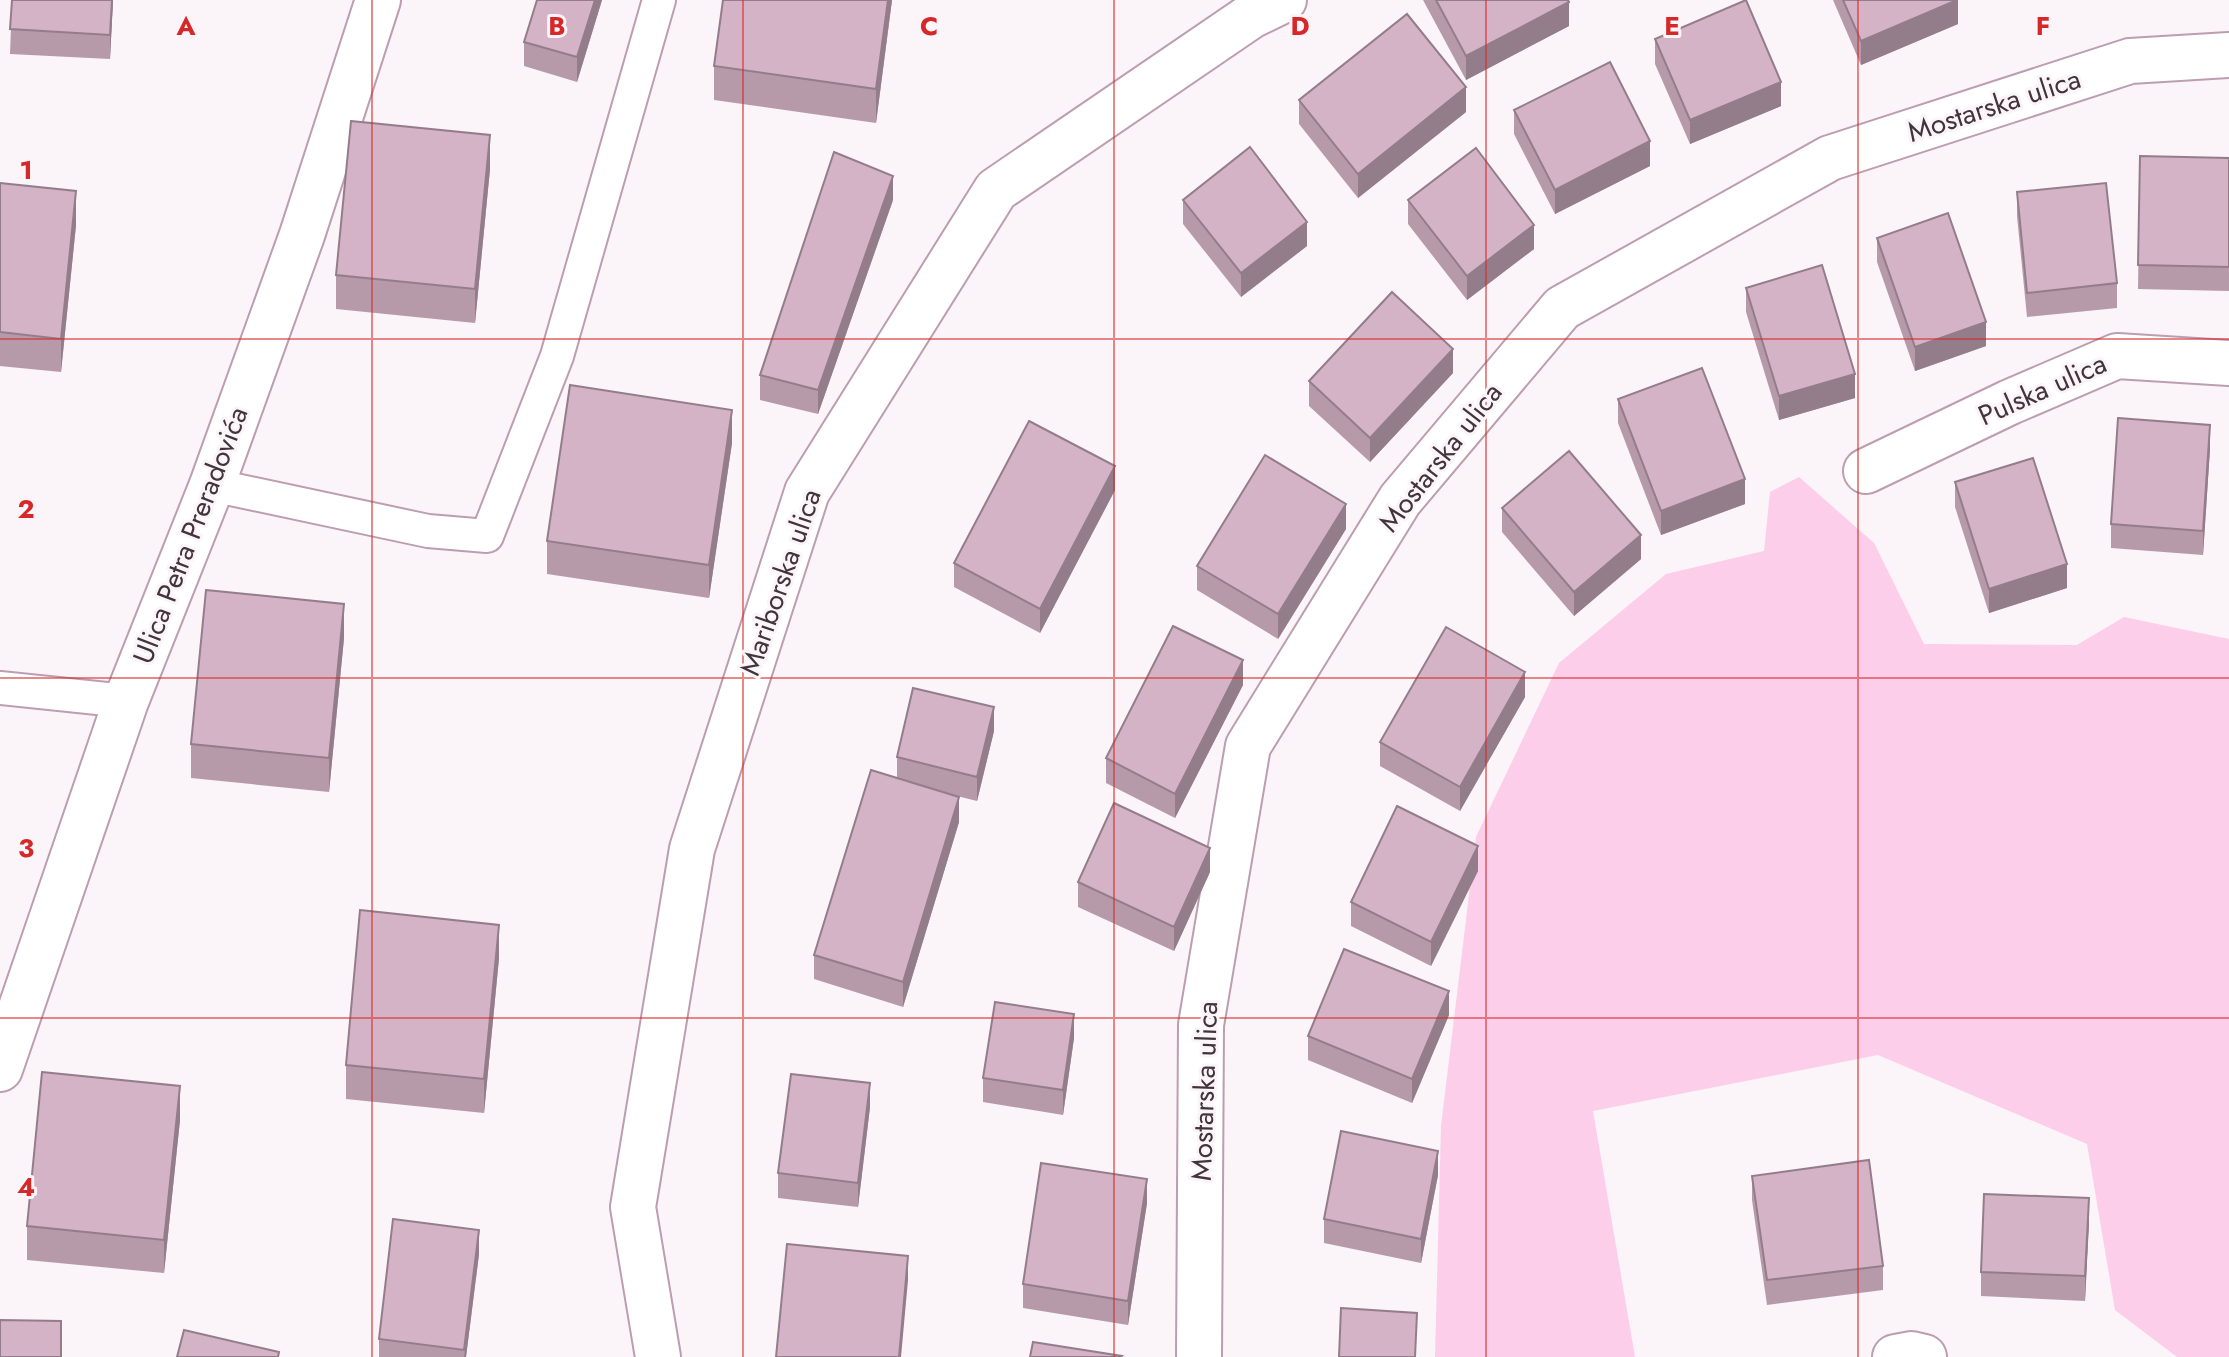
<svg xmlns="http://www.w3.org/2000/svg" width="2229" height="1357" font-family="Jost,sans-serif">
	<rect width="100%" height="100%" fill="#fbf4f8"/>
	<path fill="#fccee9" d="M 1799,477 L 1874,543 L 1924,644 L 2077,645 L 2124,617 L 2229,639 L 2229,1357 L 2177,1357 L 2115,1310 L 2087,1144 L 1878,1055 L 1593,1111 L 1635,1357 L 1435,1357 L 1441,1126 L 1476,837 L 1559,663 L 1666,574 L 1764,551 L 1770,492 Z"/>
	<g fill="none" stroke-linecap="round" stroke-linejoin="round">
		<defs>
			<g id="lane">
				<path d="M 212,485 L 428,531 L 487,536 L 557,356 L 659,0"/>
				<path d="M 0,688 L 126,701"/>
			</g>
			<g id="street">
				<path d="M 1866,471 L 2010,402 L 2117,356 L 2229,363"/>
				<path d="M 0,1069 L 126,701 L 212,485 L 302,235 L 378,0"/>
				<path d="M 658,1357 L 633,1207 L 692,849 L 807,492 L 996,190 L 1251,16 L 1284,0"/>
				<path d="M 1199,1357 L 1201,1025 L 1248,746 L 1400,500 L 1562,308 L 1830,158 L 2130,61 L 2229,55"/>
				<path d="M 1895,1357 L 1911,1354 L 1924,1357"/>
			</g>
		</defs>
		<use href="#lane" stroke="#bd9db0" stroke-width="36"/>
		<use href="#street" stroke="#bd9db0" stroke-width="48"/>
		<use href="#lane" stroke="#fff" stroke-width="32"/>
		<use href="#street" stroke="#fff" stroke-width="44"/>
	</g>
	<g fill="#b69aaa">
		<path d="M 12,0 L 113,0 L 110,59 L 10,54 Z"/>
		<path d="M 537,0 L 602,0 L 577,82 L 524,66 L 524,42 Z"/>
		<path d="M 892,0 L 876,123 L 714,100 L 714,66 Z"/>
		<path d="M 1423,0 L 1568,0 L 1569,26 L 1466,80 Z"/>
		<path d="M 1833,0 L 1958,0 L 1958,24 L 1861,65 Z"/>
		<path d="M 1655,39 L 1781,106 L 1690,144 L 1655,64 Z"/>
		<path d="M 1299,100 L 1466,112 L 1358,198 L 1299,124 Z"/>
		<path d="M 1514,110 L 1650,166 L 1555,214 L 1514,134 Z"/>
		<path d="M 2140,156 L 2229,158 L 2229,291 L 2138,289 Z"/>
		<path d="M 490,169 L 475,323 L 336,309 L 336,275 Z"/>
		<path d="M 0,183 L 76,225 L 61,372 L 0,366 Z"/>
		<path d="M 2017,192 L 2117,283 L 2117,308 L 2027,317 L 2017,216 Z"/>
		<path d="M 893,200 L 818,414 L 760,400 L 760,375 Z"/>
		<path d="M 1183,200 L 1307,246 L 1241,297 L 1183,224 Z"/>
		<path d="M 1408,200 L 1534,249 L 1467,300 L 1408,224 Z"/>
		<path d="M 1877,238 L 1986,346 L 1915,371 L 1877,262 Z"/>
		<path d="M 1746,288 L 1855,398 L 1779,420 L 1746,312 Z"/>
		<path d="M 1453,373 L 1370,462 L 1309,406 L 1309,381 Z"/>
		<path d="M 1618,399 L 1745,504 L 1661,535 L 1618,423 Z"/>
		<path d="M 732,443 L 709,598 L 547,574 L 547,541 Z"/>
		<path d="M 2210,449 L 2203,555 L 2111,548 L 2111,524 Z"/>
		<path d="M 1955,482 L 2067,588 L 1989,613 L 1955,507 Z"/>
		<path d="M 1115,490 L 1040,633 L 954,587 L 954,563 Z"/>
		<path d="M 1502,508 L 1641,559 L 1574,616 L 1502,532 Z"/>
		<path d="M 1346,529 L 1278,639 L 1197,590 L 1197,566 Z"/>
		<path d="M 344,638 L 329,792 L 191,778 L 191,744 Z"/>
		<path d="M 1243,685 L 1175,818 L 1106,783 L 1106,758 Z"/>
		<path d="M 1525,697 L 1460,811 L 1380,766 L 1380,742 Z"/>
		<path d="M 994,731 L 977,801 L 941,792 L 959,822 L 903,1007 L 814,979 L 814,955 L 897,778 L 897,757 Z"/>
		<path d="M 1478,871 L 1431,966 L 1351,926 L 1351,902 Z"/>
		<path d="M 1210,872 L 1174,951 L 1078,907 L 1078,882 Z"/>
		<path d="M 499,958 L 484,1113 L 346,1099 L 346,1065 Z"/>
		<path d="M 1449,1015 L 1412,1103 L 1308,1060 L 1308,1036 Z"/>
		<path d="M 1074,1038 L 1063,1115 L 983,1102 L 983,1078 Z"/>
		<path d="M 870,1107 L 858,1207 L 778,1198 L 778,1173 Z"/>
		<path d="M 180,1120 L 164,1273 L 27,1260 L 27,1226 Z"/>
		<path d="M 1438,1175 L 1421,1263 L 1324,1243 L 1324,1219 Z"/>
		<path d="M 1752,1176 L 1883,1266 L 1883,1290 L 1767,1305 L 1752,1200 Z"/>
		<path d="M 1147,1203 L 1128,1325 L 1023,1308 L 1023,1284 Z"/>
		<path d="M 2089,1222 L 2085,1301 L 1981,1296 L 1981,1272 Z"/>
		<path d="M 479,1254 L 466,1357 L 379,1357 L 379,1339 Z"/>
	</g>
	<g fill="#947d8b">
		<path d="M 112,0 L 113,0 L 110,59 L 110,35 Z"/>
		<path d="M 595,0 L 602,0 L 577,82 L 577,57 Z"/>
		<path d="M 888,0 L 892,0 L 876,123 L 876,89 Z"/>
		<path d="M 1958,0 L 1958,24 L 1861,65 L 1861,41 Z"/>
		<path d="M 1569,2 L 1569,26 L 1466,80 L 1466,56 Z"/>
		<path d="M 1781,82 L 1781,106 L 1690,144 L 1690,120 Z"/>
		<path d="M 1466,87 L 1466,112 L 1358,198 L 1358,174 Z"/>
		<path d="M 490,135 L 490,169 L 475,323 L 475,289 Z"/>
		<path d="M 1650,141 L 1650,166 L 1555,214 L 1555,190 Z"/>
		<path d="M 893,176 L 893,200 L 818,414 L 818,390 Z"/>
		<path d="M 76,191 L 76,225 L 61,372 L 61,339 Z"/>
		<path d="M 1307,222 L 1307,246 L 1241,297 L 1241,273 Z"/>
		<path d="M 1534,225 L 1534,249 L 1467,300 L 1467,276 Z"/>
		<path d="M 1986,322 L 1986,346 L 1915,371 L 1915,347 Z"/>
		<path d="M 1453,349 L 1453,373 L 1370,462 L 1370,438 Z"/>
		<path d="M 1855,374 L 1855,398 L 1779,420 L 1779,396 Z"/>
		<path d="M 732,410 L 732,443 L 709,598 L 709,565 Z"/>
		<path d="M 2210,425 L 2210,449 L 2203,555 L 2203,531 Z"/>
		<path d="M 1115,466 L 1115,490 L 1040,633 L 1040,609 Z"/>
		<path d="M 1745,479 L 1745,504 L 1661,535 L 1661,511 Z"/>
		<path d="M 1346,504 L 1346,529 L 1278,639 L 1278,614 Z"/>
		<path d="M 1641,535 L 1641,559 L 1574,616 L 1574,592 Z"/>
		<path d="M 2067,564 L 2067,588 L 1989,613 L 1989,589 Z"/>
		<path d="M 344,604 L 344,638 L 329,792 L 329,758 Z"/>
		<path d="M 1243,660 L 1243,685 L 1175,818 L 1175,794 Z"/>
		<path d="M 1525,672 L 1525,697 L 1460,811 L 1460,787 Z"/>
		<path d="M 994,707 L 994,731 L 977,801 L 977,777 Z"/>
		<path d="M 959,797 L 959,822 L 903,1007 L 903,982 Z"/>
		<path d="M 1478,846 L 1478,871 L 1431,966 L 1431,942 Z"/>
		<path d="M 1210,848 L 1210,872 L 1174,951 L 1174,927 Z"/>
		<path d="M 499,925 L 499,958 L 484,1113 L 484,1079 Z"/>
		<path d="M 1449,991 L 1449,1015 L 1412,1103 L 1412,1079 Z"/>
		<path d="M 1074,1014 L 1074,1038 L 1063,1115 L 1063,1090 Z"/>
		<path d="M 870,1083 L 870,1107 L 858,1207 L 858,1183 Z"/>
		<path d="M 180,1086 L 180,1120 L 164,1273 L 164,1240 Z"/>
		<path d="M 1438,1151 L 1438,1175 L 1421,1263 L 1421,1239 Z"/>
		<path d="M 1147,1179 L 1147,1203 L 1128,1325 L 1128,1301 Z"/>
		<path d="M 2089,1198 L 2089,1222 L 2085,1301 L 2085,1276 Z"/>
		<path d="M 479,1230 L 479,1254 L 466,1357 L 464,1357 Z"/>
		<path d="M 908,1256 L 908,1280 L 901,1357 L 899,1357 Z"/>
	</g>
	<g fill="#d4b3c6" stroke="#947d8b" stroke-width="2">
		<path d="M 12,0 L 112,0 L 110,35 L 10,29 Z"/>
		<path d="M 537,0 L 595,0 L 577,57 L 524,42 Z"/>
		<path d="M 723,0 L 888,0 L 876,89 L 714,66 Z"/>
		<path d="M 1436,0 L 1568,0 L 1569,2 L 1466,56 Z"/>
		<path d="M 1746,0 L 1781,82 L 1690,120 L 1655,39 Z"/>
		<path d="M 1843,0 L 1957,0 L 1861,41 Z"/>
		<path d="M 1407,14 L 1466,87 L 1358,174 L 1299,100 Z"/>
		<path d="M 1610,62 L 1650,141 L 1555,190 L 1514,110 Z"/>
		<path d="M 351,121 L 490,135 L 475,289 L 336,275 Z"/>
		<path d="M 1250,147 L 1307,222 L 1241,273 L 1183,200 Z"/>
		<path d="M 1476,148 L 1534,225 L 1467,276 L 1408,200 Z"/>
		<path d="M 834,152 L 893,176 L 818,390 L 760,375 Z"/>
		<path d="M 2140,156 L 2229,158 L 2229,267 L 2138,265 Z"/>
		<path d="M 0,183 L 76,191 L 61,339 L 0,332 Z"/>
		<path d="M 2106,183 L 2117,283 L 2027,293 L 2017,192 Z"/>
		<path d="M 1948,213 L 1986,322 L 1915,347 L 1877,238 Z"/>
		<path d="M 1822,265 L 1855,374 L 1779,396 L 1746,288 Z"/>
		<path d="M 1392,292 L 1453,349 L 1370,438 L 1309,381 Z"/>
		<path d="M 1702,368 L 1745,479 L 1661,511 L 1618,399 Z"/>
		<path d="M 570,385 L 732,410 L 709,565 L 547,541 Z"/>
		<path d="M 2118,418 L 2210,425 L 2203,531 L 2111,524 Z"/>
		<path d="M 1029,421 L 1115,466 L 1040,609 L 954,563 Z"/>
		<path d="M 1569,451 L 1641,535 L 1574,592 L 1502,508 Z"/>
		<path d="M 1265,455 L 1346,504 L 1278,614 L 1197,566 Z"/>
		<path d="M 2033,458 L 2067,564 L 1989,589 L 1955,482 Z"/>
		<path d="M 206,590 L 344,604 L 329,758 L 191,744 Z"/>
		<path d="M 1173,626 L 1243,660 L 1175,794 L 1106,758 Z"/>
		<path d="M 1446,627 L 1525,672 L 1460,787 L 1380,742 Z"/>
		<path d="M 913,688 L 994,707 L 977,777 L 897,757 Z"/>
		<path d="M 871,770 L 959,797 L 903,982 L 814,955 Z"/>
		<path d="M 1114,803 L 1210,848 L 1174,927 L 1078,882 Z"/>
		<path d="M 1397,806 L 1478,846 L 1431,942 L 1351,902 Z"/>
		<path d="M 360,910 L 499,925 L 484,1079 L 346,1065 Z"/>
		<path d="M 1344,949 L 1449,991 L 1412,1079 L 1308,1036 Z"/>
		<path d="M 995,1002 L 1074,1014 L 1063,1090 L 983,1078 Z"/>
		<path d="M 42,1072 L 180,1086 L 164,1240 L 27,1226 Z"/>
		<path d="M 791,1074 L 870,1083 L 858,1183 L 778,1173 Z"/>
		<path d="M 1341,1131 L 1438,1151 L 1421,1239 L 1324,1219 Z"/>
		<path d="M 1869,1160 L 1883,1266 L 1767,1280 L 1752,1176 Z"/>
		<path d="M 1041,1163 L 1147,1179 L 1128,1301 L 1023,1284 Z"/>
		<path d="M 1984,1194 L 2089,1198 L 2085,1276 L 1981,1272 Z"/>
		<path d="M 393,1219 L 479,1230 L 464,1350 L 379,1339 Z"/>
		<path d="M 787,1244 L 908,1256 L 899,1357 L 776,1357 Z"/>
		<path d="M 1341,1308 L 1417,1313 L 1415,1357 L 1339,1357 Z"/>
		<path d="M 0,1320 L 61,1321 L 61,1357 L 0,1357 Z"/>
		<path d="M 184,1330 L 279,1352 L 278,1357 L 177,1357 Z"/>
		<path d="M 1033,1342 L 1122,1356 L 1121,1357 L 1030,1357 Z"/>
	</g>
	<path fill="none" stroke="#d62828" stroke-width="2" stroke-opacity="0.55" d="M 372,0 L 372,1357M 743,0 L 743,1357M 1114,0 L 1114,1357M 1486,0 L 1486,1357M 1858,0 L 1858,1357M 0,339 L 2229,339M 0,678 L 2229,678M 0,1018 L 2229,1018"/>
	<g text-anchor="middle" stroke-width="6" stroke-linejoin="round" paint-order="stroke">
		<g font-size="28" fill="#41343b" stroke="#fbf4f8">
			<text transform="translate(1994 105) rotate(-18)" y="10">Mostarska ulica</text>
			<text transform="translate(2042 389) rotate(-24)" y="10">Pulska ulica</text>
			<text transform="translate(1440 457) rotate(-52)" y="10">Mostarska ulica</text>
			<text transform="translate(190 535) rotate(-69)" y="10">Ulica Petra Preradovića</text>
			<text transform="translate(780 582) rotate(-71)" y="10">Mariborska ulica</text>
			<text transform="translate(1204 1091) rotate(-88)" y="10">Mostarska ulica</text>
		</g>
	</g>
	<g font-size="26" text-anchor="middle" font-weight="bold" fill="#d62828" stroke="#fbf4f8" stroke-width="6" stroke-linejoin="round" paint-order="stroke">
		<text x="186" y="35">A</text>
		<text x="557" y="35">B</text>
		<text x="929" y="35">C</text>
		<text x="1300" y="35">D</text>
		<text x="1672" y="35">E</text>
		<text x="2043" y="35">F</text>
		<text x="26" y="179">1</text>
		<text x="26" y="518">2</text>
		<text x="26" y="857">3</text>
		<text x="26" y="1196">4</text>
	</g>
</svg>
